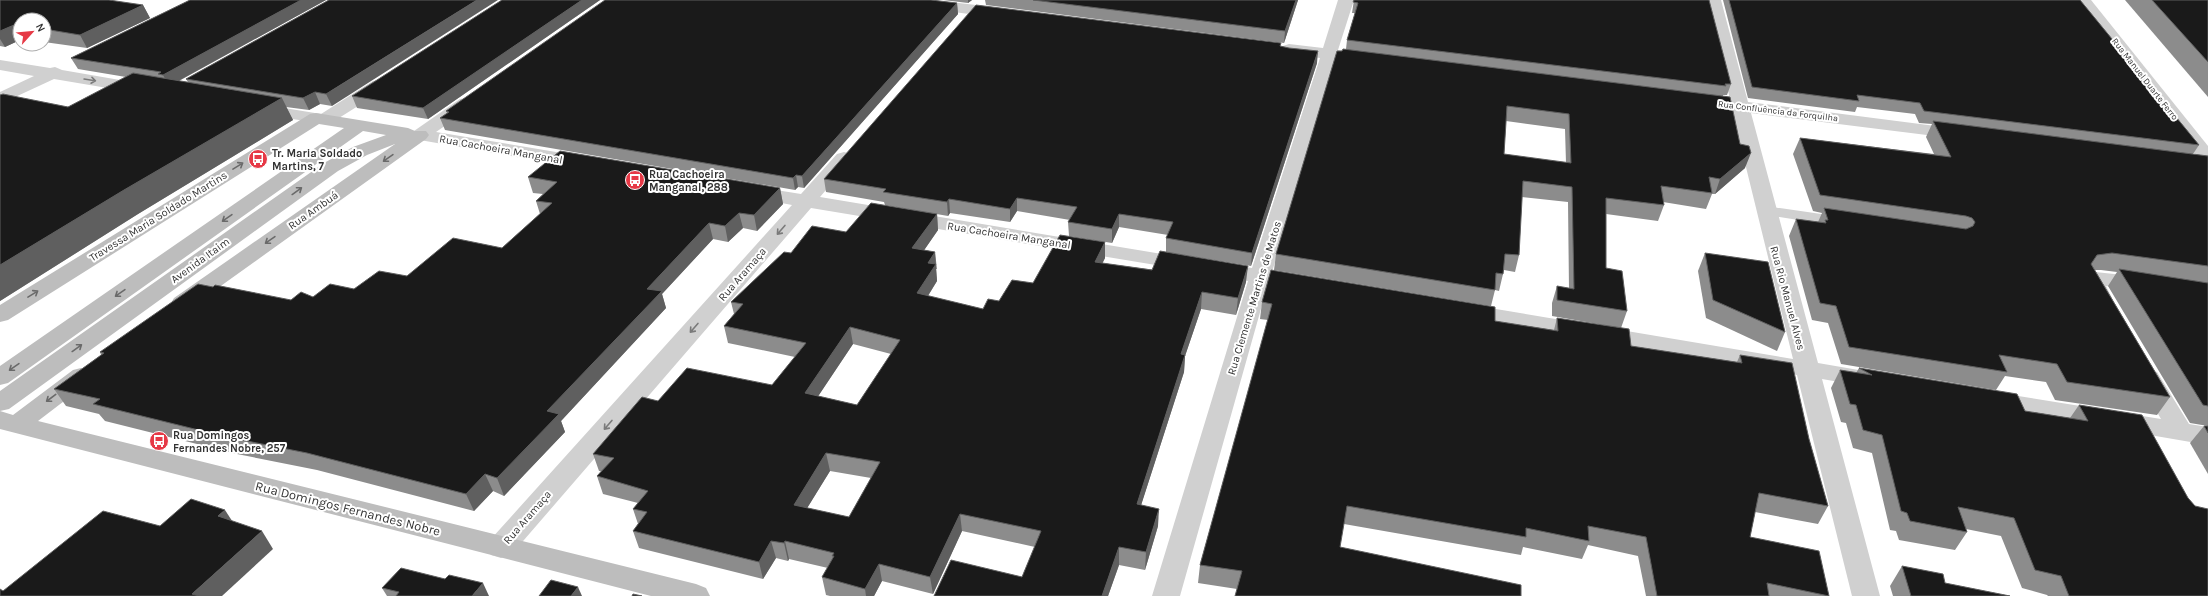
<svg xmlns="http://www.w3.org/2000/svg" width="2208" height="596" font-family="Karla,sans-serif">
	<rect width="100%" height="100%" fill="#fff"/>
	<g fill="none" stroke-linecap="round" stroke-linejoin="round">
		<path fill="#d0d0d0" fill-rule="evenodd" d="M 1765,206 L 1842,217 L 1848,219 L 1850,222 L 1848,225 L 1842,227 L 1760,214 L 1757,211 L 1760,208 Z"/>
		<g fill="#d0d0d0" fill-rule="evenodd">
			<path d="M 888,0 L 933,0 L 1002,8 L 1007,10 L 1010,13 L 1007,16 L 1002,18 L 896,5 L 891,3 Z"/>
			<path d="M 1338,0 L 1354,0 L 1338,50 L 1372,56 L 1374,59 L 1372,62 L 1366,64 L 1336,60 L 1272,272 L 1306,278 L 1309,283 L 1306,288 L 1298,290 L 1268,284 L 1180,596 L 1152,596 L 1248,281 L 1210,274 L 1207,269 L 1210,264 L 1218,263 L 1252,268 L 1320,58 L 1283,52 L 1281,49 L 1283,46 L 1289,44 L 1323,48 Z"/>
			<path d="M 1705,0 L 1721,0 L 1748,102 L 1959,129 L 1965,130 L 1968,134 L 1965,138 L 1959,139 L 1751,113 L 1818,363 L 1876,373 L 1880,379 L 1876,385 L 1868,387 L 1822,379 L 1880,596 L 1852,596 L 1797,375 L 1466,318 L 1458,316 L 1455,311 L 1458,306 L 1466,304 L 1793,359 L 1732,110 L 1695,105 L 1692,101 L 1695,97 L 1701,96 L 1730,99 Z"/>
			<path d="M 2075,0 L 2091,0 L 2208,146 L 2208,164 L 2201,162 Z"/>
			<path d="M 0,60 L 50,68 L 55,67 L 62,70 L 143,84 L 149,85 L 152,89 L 149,93 L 143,94 L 54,79 L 0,104 L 0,92 L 34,76 L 0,70 Z"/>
			<path d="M 379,80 L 385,81 L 388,85 L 385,89 L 331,123 L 325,124 L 260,114 L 254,113 L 251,109 L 254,105 L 260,104 L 321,114 L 373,81 Z"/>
			<path d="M 466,98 L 472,99 L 475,103 L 472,107 L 436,132 L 580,156 L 587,158 L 589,162 L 587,166 L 580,168 L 414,139 L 411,135 L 414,131 L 460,99 Z"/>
			<path d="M 844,152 L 851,154 L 853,158 L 820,197 L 1186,258 L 1194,259 L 1197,264 L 1194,269 L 1186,270 L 811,208 L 511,555 L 501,558 L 491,555 L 487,547 L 491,539 L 792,205 L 745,196 L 742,192 L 745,188 L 752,186 L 801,194 L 837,154 Z"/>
			<path d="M 2095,272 L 2143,277 L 2151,279 L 2154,284 L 2151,289 L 2143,291 L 2106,286 L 2113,300 L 2110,305 L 2102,307 L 2094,305 L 2082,282 L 2087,273 Z"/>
			<path d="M 2149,370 L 2157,372 L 2189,424 L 2208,427 L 2208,445 L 1993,408 L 1984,406 L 1981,400 L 1984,394 L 1993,392 L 2161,419 L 2137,378 L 2141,372 Z"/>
		</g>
		<g fill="#bdbdbd" fill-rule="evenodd">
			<path d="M 316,113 L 408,128 L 415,131 L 426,131 L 429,135 L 426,139 L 190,308 L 182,310 L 174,308 L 171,303 L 174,298 L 395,144 L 367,155 L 338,171 L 9,409 L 0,411 L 0,391 L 324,163 L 353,147 L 386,135 L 363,131 L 8,383 L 0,385 L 0,366 L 344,128 L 319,124 L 8,320 L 0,322 L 0,305 L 310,114 Z"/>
			<path d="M 81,368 L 89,370 L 93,376 L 89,382 L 38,421 L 696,584 L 706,588 L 710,596 L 651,596 L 0,429 L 0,411 L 13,415 L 73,370 Z"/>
		</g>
	</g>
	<g fill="#8c8c8c" fill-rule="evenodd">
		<path d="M 0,0 L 143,5 L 150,18 L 87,48 L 44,42 L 44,20 L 20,20 L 20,40 L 5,47 L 0,46 Z"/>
		<path d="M 190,0 L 326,0 L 179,81 L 188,82 L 186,79 L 329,0 L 332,106 L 320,104 L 309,110 L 286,107 L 293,120 L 138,214 L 0,301 L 0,95 L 68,107 L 126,77 L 78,69 L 71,58 Z"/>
		<path d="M 502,0 L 600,0 L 428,119 L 357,108 L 352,96 Z"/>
		<path d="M 943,0 L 972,0 L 968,3 Z"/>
		<path d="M 985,0 L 1298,0 L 1284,43 L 986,5 Z"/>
		<path d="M 1354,0 L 1731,84 L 1727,95 L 1723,95 L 1723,96 L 1740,144 L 1745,168 L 1715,194 L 1712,194 L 1706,209 L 1663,202 L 1664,205 L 1658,221 L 1606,214 L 1606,268 L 1627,311 L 1621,328 L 1552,316 L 1552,303 L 1557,286 L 1569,289 L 1568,202 L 1522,197 L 1519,255 L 1515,272 L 1504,270 L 1503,274 L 1499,291 L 1495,290 L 1491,306 L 1274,270 L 1276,254 L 1342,51 L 1346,49 L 1347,40 L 1355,13 L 1352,13 ZM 1506,121 L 1565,129 L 1566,163 L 1504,154 Z"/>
		<path d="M 1723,0 L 2080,0 L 2199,145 L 2193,154 L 2208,156 L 2208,426 L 2190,423 L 2108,286 L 2117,272 L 2101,270 L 2095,270 L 2170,397 L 2157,415 L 2055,400 L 2046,382 L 2005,376 L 1996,390 L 1841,364 L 1828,323 L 1812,320 L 1789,236 L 1796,219 L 1818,222 L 1822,213 L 1813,211 L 1793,154 L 1800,138 L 1934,154 L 1926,137 L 1932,124 L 1919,123 L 1915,114 L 1857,107 L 1855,112 L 1748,98 Z"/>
		<path d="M 2125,0 L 2208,0 L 2208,97 Z"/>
		<path d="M 957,3 L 958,14 L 804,188 L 798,187 L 795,190 L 445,130 L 440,118 L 447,113 L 446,111 Z"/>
		<path d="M 1281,46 L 1317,63 L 1251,266 L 1166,252 L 1166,238 L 1168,235 L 1119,227 L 1112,243 L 1069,236 L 1068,222 L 1070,220 L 1017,211 L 1010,222 L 950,213 L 948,216 L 885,205 L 884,202 L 826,192 L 824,179 Z"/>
		<path d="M 528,177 L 780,188 L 783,204 L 757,231 L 743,228 L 728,242 L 713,239 L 662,294 L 666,308 L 561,421 L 565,432 L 504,496 L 493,491 L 474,511 L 317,470 L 237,454 L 105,421 L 99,414 L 66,406 L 54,389 L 101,355 L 100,352 L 291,300 L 313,297 L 354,289 L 407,276 L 502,248 L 540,214 L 536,201 L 543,194 L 533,193 Z"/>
		<path d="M 937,214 L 938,230 L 924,250 L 935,252 L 937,269 L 936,269 L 937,281 L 928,296 L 983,309 L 999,301 L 1033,283 L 1105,242 L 1105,258 L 1102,263 L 1246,282 L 1236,315 L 1201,309 L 1185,356 L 1184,372 L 1141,505 L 1158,526 L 1145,570 L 1119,565 L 1108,596 L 934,596 L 1022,577 L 1035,547 L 962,531 L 933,594 L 882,581 L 874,596 L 830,596 L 826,595 L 822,577 L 828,568 L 789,559 L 788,561 L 776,558 L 763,579 L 639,548 L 633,531 L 638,524 L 633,509 L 638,503 L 603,494 L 597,476 L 601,471 L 599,471 L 593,454 L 658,401 L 772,385 L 795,357 L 728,343 L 724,326 L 734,314 L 731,302 L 791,253 L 846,232 ZM 853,344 L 891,354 L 857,405 L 818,396 ZM 830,471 L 871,478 L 849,517 L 807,508 Z"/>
		<path d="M 1705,253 L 1785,332 L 1777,351 L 1706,318 L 1698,271 Z"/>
		<path d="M 1262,302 L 1495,321 L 1554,330 L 1557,318 L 1631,346 L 1737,362 L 1740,355 L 1809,439 L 1828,506 L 1818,524 L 1755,512 L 1750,537 L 1829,596 L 1646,596 L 1638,556 L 1588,545 L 1582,559 L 1523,547 L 1521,555 L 1344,524 L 1237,589 L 1198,583 L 1200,565 L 1268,320 L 1260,319 Z"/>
		<path d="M 1859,368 L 2025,411 L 2070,418 L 2079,405 L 2188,498 L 2195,506 L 2208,596 L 2048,596 L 2047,595 L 2022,588 L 2001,536 L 1966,529 L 1967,532 L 1955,550 L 1899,540 L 1896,531 L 1890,530 L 1872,453 L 1853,448 L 1846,423 L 1841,422 L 1831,388 L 1840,370 L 1856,373 Z"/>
		<path d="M 2204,426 L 2208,426 L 2208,474 L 2190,443 Z"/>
		<path d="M 1902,566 L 1945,583 L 2010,596 L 1893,596 L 1890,586 Z"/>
		<path d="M 382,588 L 489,596 L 387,596 Z"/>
	</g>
	<g fill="#5f5f5f">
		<path d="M 301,0 L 326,0 L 169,86 L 163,75 Z"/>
		<path d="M 477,0 L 498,0 L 332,106 L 326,94 Z"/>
		<path d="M 582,0 L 600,0 L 428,119 L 423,108 Z"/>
		<path d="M 968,0 L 972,0 L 968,3 Z"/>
		<path d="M 1296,0 L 1298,0 L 1284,43 L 1285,31 Z"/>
		<path d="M 957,3 L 958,14 L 804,188 L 802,176 Z"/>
		<path d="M 143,5 L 150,18 L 87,48 L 80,35 Z"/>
		<path d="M 14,25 L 20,34 L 20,40 L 5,47 L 0,39 L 0,31 Z"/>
		<path d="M 1318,51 L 1317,63 L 1251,266 L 1252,253 Z"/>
		<path d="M 315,92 L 320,104 L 309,110 L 303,98 Z"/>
		<path d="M 282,98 L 293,120 L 138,214 L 0,301 L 0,265 L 124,190 Z"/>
		<path d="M 1751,153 L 1745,168 L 1715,194 L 1720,179 Z"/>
		<path d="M 796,175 L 798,187 L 795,190 L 793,178 Z"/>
		<path d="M 780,188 L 783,204 L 757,231 L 754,215 Z"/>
		<path d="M 1017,198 L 1017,211 L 1010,222 L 1010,209 Z"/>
		<path d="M 949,199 L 950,213 L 948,216 L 947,202 Z"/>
		<path d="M 739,213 L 743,228 L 728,242 L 725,226 Z"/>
		<path d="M 937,214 L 938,230 L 914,265 L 912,248 Z"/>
		<path d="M 1119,214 L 1119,227 L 1112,243 L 1112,229 Z"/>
		<path d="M 709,223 L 713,239 L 662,294 L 666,308 L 561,421 L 565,432 L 504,496 L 497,478 L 547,411 L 647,289 Z"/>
		<path d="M 1105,242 L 1105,258 L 1095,279 L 1095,262 Z"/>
		<path d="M 935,252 L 937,281 L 919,310 L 917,293 L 928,263 Z"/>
		<path d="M 1248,266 L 1246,282 L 1236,315 L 1238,298 Z"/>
		<path d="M 1202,292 L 1201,309 L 1185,356 L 1184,372 L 1136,521 L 1137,504 L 1181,354 Z"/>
		<path d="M 850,327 L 853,344 L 809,410 L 805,393 Z"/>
		<path d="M 826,453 L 830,471 L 798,523 L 794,505 Z"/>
		<path d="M 485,474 L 493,491 L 474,511 L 466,494 Z"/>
		<path d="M 1159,509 L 1158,526 L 1145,570 L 1146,552 Z"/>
		<path d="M 225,510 L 236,527 L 218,516 Z"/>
		<path d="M 960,514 L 962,531 L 933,594 L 930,577 Z"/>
		<path d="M 262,531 L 273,549 L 222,596 L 194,596 L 192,594 Z"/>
		<path d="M 771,541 L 776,558 L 763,579 L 759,562 Z"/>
		<path d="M 785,541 L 789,559 L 788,561 L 784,543 Z"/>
		<path d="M 1119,547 L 1119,565 L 1108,596 L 1102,596 Z"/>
		<path d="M 879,564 L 882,581 L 874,596 L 866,596 L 865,589 Z"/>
		<path d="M 483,583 L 489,596 L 472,596 Z"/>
		<path d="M 578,587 L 582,596 L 571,596 Z"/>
	</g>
	<g fill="#1a1a1a" stroke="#5f5f5f" fill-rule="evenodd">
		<path d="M 0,0 L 109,0 L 143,5 L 80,35 L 44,29 L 44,20 L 20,20 L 20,26 L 14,25 L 0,31 Z"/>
		<path d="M 190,0 L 301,0 L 163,75 L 158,74 L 161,72 L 71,58 Z"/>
		<path d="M 329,0 L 477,0 L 326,94 L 315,92 L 303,98 L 186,79 Z"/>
		<path d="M 502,0 L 582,0 L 423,108 L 352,96 Z"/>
		<path d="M 605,0 L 931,0 L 957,3 L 802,176 L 796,175 L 793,178 L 440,118 L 449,112 L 446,111 Z"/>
		<path d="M 1033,0 L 1296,0 L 1285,31 Z"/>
		<path d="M 1354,0 L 1709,0 L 1731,84 L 1725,84 L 1726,86 L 1347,40 L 1358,3 L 1353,2 Z"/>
		<path d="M 1729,0 L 2080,0 L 2199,145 L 1924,111 L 1920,103 L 1857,95 L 1859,101 L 1752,87 Z"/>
		<path d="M 2152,0 L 2208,0 L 2208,62 Z"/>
		<path d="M 976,5 L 1281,43 L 1280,46 L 1289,48 L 1318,51 L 1252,253 L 1166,238 L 1173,222 L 1119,214 L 1112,229 L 1068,222 L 1077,207 L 1017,198 L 1010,209 L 949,199 L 947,202 L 883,192 L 886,189 L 824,179 Z"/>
		<path d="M 1343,49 L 1730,97 L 1740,144 L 1749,146 L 1751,153 L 1720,179 L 1709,177 L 1712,193 L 1661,186 L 1664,205 L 1606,198 L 1606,268 L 1622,271 L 1627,311 L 1557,300 L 1557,286 L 1574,289 L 1572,187 L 1523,181 L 1519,255 L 1505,254 L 1503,274 L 1496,273 L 1495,290 L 1276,254 L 1337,51 L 1342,51 ZM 1507,106 L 1569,114 L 1571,163 L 1504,154 Z"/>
		<path d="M 133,73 L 282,98 L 124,190 L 0,265 L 0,95 L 3,94 L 68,107 Z"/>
		<path d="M 1933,121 L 2208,156 L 2208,266 L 2112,253 L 2097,255 L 2091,264 L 2170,397 L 2067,382 L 2057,364 L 1999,355 L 2007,372 L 1849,347 L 1836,306 L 1820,303 L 1796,219 L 1826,223 L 1825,220 L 1828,220 L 1824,208 L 1966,229 L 1973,226 L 1975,222 L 1972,218 L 1966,216 L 1820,195 L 1800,138 L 1951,157 Z"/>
		<path d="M 560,151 L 780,188 L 754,215 L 739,213 L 725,226 L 709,223 L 647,289 L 662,291 L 547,411 L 559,414 L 497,478 L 485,474 L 466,494 L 307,453 L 227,437 L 93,404 L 100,399 L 54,389 L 104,353 L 100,352 L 198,284 L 213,287 L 215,285 L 291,300 L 301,292 L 313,297 L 330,284 L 354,289 L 379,271 L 407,276 L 453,238 L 502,248 L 552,203 L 536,201 L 557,182 L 528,177 Z"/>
		<path d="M 871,203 L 937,214 L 912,248 L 935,252 L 928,263 L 936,264 L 917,293 L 983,309 L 988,299 L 999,301 L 1012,280 L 1033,283 L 1060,235 L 1105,242 L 1095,262 L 1152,270 L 1160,251 L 1248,266 L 1238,298 L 1202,292 L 1181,354 L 1185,355 L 1137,504 L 1159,509 L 1146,552 L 1119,547 L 1102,596 L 934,596 L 951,560 L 1022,577 L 1041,531 L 960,514 L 930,577 L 879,564 L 865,589 L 822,577 L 834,556 L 832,556 L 834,553 L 785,541 L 784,543 L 771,541 L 759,562 L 633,531 L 647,512 L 633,509 L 648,491 L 597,476 L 614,458 L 593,454 L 642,397 L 658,401 L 687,368 L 772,385 L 806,343 L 724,326 L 743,304 L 731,302 L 784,252 L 791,253 L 812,226 L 846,232 ZM 850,327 L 900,340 L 857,405 L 805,393 ZM 826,453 L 880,462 L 849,517 L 794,505 Z"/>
		<path d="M 1705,253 L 1768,262 L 1785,332 L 1713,300 Z"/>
		<path d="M 2119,269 L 2208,283 L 2208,406 L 2203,405 Z"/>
		<path d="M 1271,270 L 1495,307 L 1495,321 L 1558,331 L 1557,318 L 1629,329 L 1631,346 L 1742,363 L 1740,355 L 1792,363 L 1809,439 L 1828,506 L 1759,493 L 1750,537 L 1819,551 L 1829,596 L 1767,583 L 1769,596 L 1657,596 L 1646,537 L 1588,526 L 1589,541 L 1526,528 L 1526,537 L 1347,506 L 1340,547 L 1521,585 L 1521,596 L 1235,596 L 1242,571 L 1200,565 L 1272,304 L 1262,302 Z"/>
		<path d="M 1859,368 L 2017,394 L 2025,411 L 2088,421 L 2079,405 L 2142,415 L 2188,498 L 2195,506 L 2208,509 L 2208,596 L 2069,596 L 2061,576 L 2035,570 L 2014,518 L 1958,507 L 1967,532 L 1910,521 L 1907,513 L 1901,511 L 1882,435 L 1863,430 L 1856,405 L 1850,404 L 1840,370 L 1872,375 Z"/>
		<path d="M 2204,426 L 2208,426 L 2208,433 Z"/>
		<path d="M 191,499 L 225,510 L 218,516 L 262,531 L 192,594 L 199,596 L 0,596 L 0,589 L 3,591 L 103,511 L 160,526 Z"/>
		<path d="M 1902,566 L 1943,574 L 1945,583 L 2010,596 L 1911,596 Z"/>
		<path d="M 401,568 L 445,579 L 449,575 L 483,583 L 472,596 L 396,596 L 399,592 L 382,588 Z"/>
		<path d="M 551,580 L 578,587 L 571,596 L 539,596 Z"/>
		<path d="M 633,594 L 642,596 L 632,596 Z"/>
	</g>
	<defs><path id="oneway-shaft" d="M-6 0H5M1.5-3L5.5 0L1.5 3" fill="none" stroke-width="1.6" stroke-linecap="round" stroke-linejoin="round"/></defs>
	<g stroke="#7a7a7a">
		<use href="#oneway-shaft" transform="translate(90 80) rotate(9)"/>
		<use href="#oneway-shaft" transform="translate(781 230) rotate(131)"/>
		<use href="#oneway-shaft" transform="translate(694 328) rotate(131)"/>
		<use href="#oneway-shaft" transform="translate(608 425) rotate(131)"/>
	</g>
	<g stroke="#6a6a6a">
		<use href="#oneway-shaft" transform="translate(388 158) rotate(145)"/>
		<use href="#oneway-shaft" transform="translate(238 166) rotate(-32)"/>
		<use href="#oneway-shaft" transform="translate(297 191) rotate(-36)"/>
		<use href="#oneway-shaft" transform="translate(227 218) rotate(145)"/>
		<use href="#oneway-shaft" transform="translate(270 240) rotate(145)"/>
		<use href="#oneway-shaft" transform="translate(120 293) rotate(145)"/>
		<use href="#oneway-shaft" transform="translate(33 294) rotate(-32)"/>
		<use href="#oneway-shaft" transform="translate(77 348) rotate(-36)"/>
		<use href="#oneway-shaft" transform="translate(14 367) rotate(145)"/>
		<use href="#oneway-shaft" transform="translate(51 398) rotate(143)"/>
	</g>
	<defs>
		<symbol id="bus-disc" viewBox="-11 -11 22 22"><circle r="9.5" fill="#e63946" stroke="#fff"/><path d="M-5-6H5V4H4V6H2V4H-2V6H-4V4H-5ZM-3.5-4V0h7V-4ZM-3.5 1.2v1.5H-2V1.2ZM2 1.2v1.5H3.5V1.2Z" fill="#fff"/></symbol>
	</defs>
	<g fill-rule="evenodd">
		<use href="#bus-disc" x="247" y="148" width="22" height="22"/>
		<use href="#bus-disc" x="624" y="169" width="22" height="22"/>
		<use href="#bus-disc" x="148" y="430" width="22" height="22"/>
	</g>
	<g text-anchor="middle" stroke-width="4" stroke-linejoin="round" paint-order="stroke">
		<g font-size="9" fill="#333" stroke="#fff">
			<text transform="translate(2145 79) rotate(52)" y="3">Rua Manuel Duarte Ferro</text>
			<text transform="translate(1778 111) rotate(7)" y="3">Rua Confluência da Forquilha</text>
		</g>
		<g font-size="11" fill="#333" stroke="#fff">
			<text transform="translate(501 149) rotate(10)" y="4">Rua Cachoeira Manganal</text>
			<text transform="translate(313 210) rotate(-35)" y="4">Rua Ambuá</text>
			<text transform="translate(158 216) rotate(-32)" y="4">Travessa Maria Soldado Martins</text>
			<text transform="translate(1009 235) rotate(9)" y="4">Rua Cachoeira Manganal</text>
			<text transform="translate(200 260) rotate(-36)" y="4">Avenida Itaim</text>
			<text transform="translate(742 274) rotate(-49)" y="4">Rua Aramaça</text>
			<text transform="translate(1254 298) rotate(-73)" y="4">Rua Clemente Martins de Matos</text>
			<text transform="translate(1788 298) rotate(75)" y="4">Rua Rio Manuel Alves</text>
			<text transform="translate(527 517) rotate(-49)" y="4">Rua Aramaça</text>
		</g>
		<g font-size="11" font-weight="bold" fill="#333" stroke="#fff" text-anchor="start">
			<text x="272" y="157">Tr. Maria Soldado<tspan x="272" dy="13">Martins, 7</tspan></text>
			<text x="649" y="178">Rua Cachoeira<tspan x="649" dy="13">Manganal, 288</tspan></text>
			<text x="173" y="439">Rua Domingos<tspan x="173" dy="13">Fernandes Nobre, 257</tspan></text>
		</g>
		<g font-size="13" fill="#333" stroke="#fff">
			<text transform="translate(348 508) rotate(14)" y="5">Rua Domingos Fernandes Nobre</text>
		</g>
	</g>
	<g transform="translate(32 32) rotate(63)"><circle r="19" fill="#ffffff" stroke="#adadad"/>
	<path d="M0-3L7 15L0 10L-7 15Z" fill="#e63946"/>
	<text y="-6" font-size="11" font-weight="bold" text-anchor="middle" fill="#333333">N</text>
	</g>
</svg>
